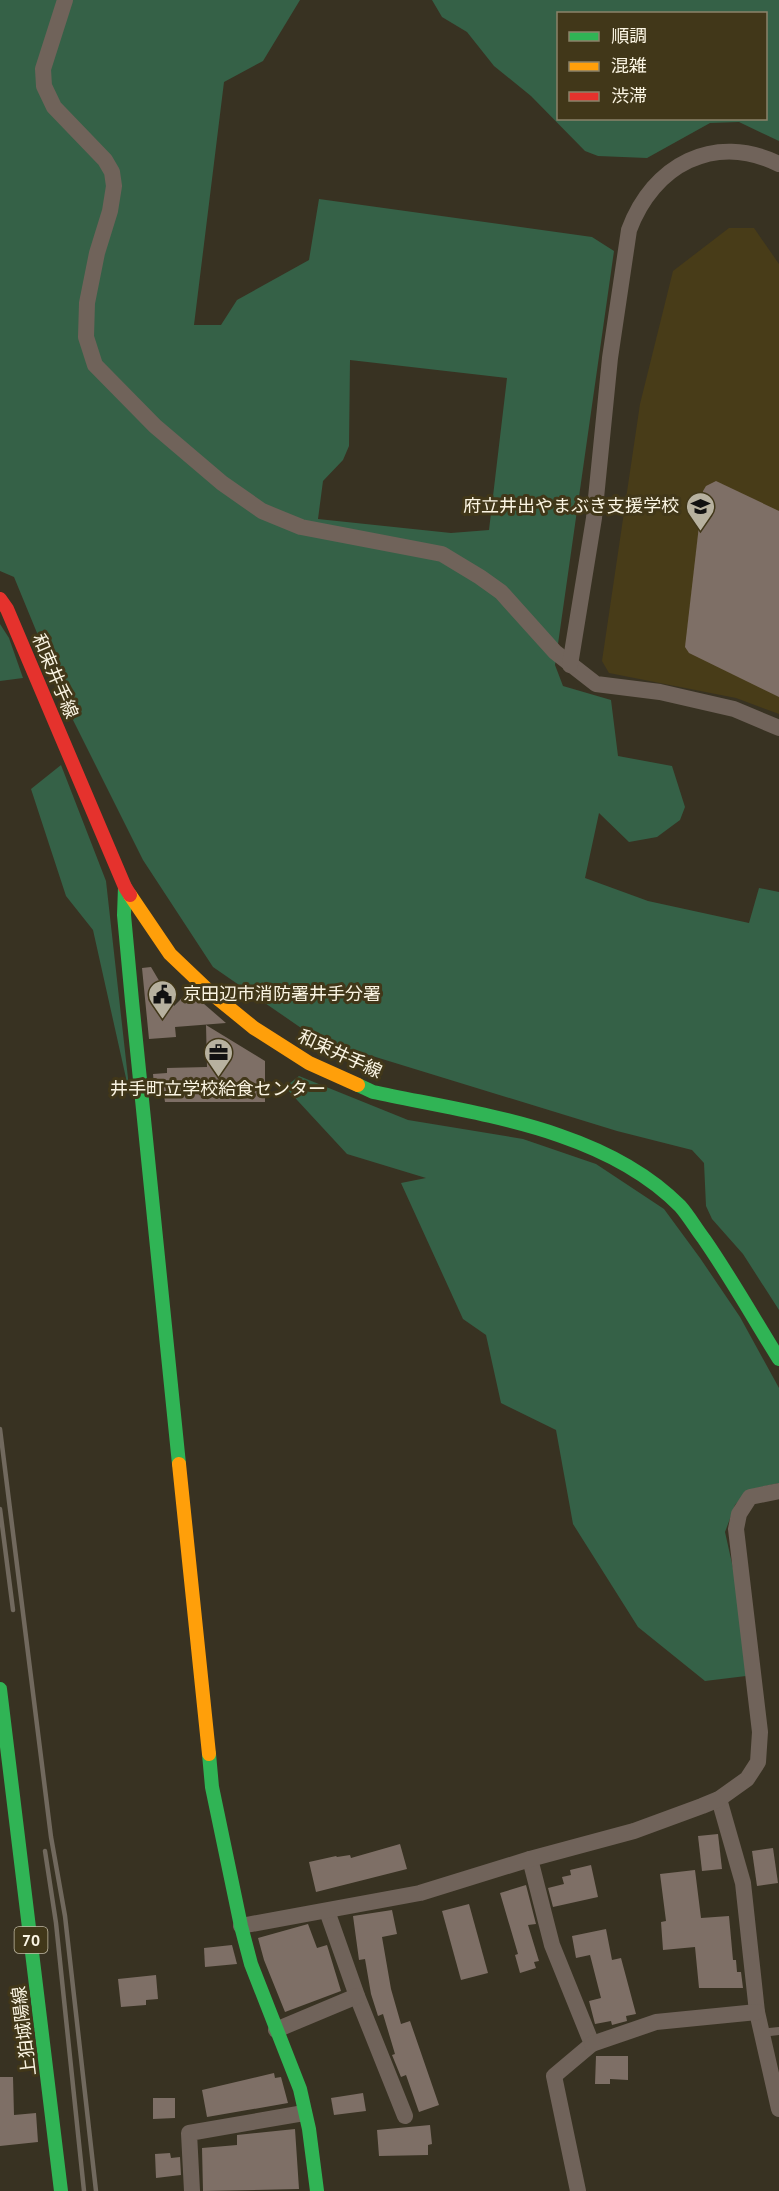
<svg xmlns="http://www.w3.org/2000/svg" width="779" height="2191" font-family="'PT Sans','Noto Sans JP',sans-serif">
	<rect width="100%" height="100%" fill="#383222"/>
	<path fill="#483c18" d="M 729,228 L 754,228 L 779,264 L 779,714 L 736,698 L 609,673 L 602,661 L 640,404 L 673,271 Z"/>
	<g fill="#356147" fill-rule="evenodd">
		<path d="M 0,0 L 300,0 L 263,61 L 224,82 L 194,325 L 221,325 L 237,300 L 309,260 L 319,199 L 592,237 L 614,251 L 555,665 L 563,686 L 611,700 L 618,756 L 672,766 L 685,807 L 680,820 L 657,837 L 629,842 L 599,813 L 585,878 L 648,901 L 749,923 L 759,888 L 779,892 L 779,1310 L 743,1254 L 712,1219 L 706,1206 L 704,1163 L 692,1150 L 617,1131 L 317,1039 L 213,967 L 143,860 L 72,718 L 14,577 L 0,571 ZM 350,360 L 507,378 L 489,530 L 451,533 L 318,519 L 323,481 L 343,460 L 349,446 Z"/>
		<path d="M 432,0 L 779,0 L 779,141 L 739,122 L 710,123 L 647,158 L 598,156 L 585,151 L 531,96 L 494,66 L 467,32 L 442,17 ZM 558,14 L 766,14 L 766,118 L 558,118 Z"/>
		<path d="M 0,624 L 9,638 L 23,678 L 0,681 Z"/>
		<path d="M 61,765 L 106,881 L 130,1096 L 93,930 L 66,896 L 31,789 Z"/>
		<path d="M 299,1076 L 408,1120 L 523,1139 L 596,1164 L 664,1209 L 700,1258 L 740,1317 L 779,1388 L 779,1483 L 748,1490 L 735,1505 L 725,1532 L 735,1577 L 746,1676 L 705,1681 L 638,1627 L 573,1524 L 556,1430 L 501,1403 L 486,1335 L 463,1319 L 401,1183 L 426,1178 L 347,1154 L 285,1087 Z"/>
	</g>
	<g fill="#7e6f66">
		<path d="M 716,481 L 779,511 L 779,697 L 689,653 L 685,647 L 703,491 L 706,486 Z"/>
		<path d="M 151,967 L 174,1006 L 189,991 L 226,1023 L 175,1027 L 176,1037 L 149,1039 L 142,968 Z"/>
		<path d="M 206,1025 L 265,1061 L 265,1102 L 165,1102 L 164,1095 L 155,1096 L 153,1074 L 167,1073 L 167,1068 L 207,1067 Z"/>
		<path d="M 718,1834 L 722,1869 L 702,1871 L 698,1836 Z"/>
		<path d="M 400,1844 L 407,1869 L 316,1892 L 309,1862 L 336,1856 L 337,1857 L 350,1855 L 351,1858 Z"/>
		<path d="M 773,1848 L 778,1883 L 757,1886 L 752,1851 Z"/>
		<path d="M 591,1865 L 598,1897 L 553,1907 L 548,1888 L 564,1884 L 562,1877 L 571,1875 L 570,1870 Z"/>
		<path d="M 695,1870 L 701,1918 L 729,1916 L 733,1960 L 736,1960 L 737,1972 L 741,1972 L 743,1988 L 699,1988 L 695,1947 L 663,1950 L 661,1922 L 666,1921 L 660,1874 Z"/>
		<path d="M 526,1885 L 536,1924 L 528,1925 L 539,1961 L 534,1962 L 536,1968 L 520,1973 L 515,1955 L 518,1954 L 500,1893 Z"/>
		<path d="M 469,1904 L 488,1973 L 461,1980 L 442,1911 Z"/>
		<path d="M 392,1910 L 397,1934 L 382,1937 L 391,1989 L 401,2024 L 410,2021 L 439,2105 L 419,2112 L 406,2075 L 401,2077 L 392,2055 L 395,2054 L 383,2014 L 378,2016 L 371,1994 L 365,1959 L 359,1960 L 353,1916 Z"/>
		<path d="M 308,1924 L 317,1948 L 327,1945 L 341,1991 L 285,2012 L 264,1960 L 258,1938 Z"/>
		<path d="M 606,1929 L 612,1960 L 621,1958 L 636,2014 L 626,2016 L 627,2021 L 612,2025 L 611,2021 L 595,2024 L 589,2001 L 601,1998 L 590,1955 L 576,1958 L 572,1936 Z"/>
		<path d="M 232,1945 L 237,1964 L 205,1967 L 204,1948 Z"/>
		<path d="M 156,1975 L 158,1999 L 146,2000 L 146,2005 L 121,2007 L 118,1979 Z"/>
		<path d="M 596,2056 L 628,2056 L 628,2080 L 610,2079 L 610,2084 L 595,2084 Z"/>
		<path d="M 274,2073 L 275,2078 L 281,2077 L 288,2103 L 207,2117 L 202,2090 Z"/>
		<path d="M 0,2077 L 13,2077 L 14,2115 L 36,2113 L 38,2142 L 0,2146 Z"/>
		<path d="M 363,2093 L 366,2111 L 334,2115 L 331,2098 Z"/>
		<path d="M 153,2098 L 175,2098 L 175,2118 L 153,2119 Z"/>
		<path d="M 430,2125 L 432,2144 L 428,2145 L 428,2155 L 379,2156 L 377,2130 Z"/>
		<path d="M 295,2129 L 299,2189 L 203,2191 L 202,2148 L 237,2145 L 237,2135 Z"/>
		<path d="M 170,2153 L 171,2158 L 180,2157 L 181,2175 L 156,2178 L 155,2154 Z"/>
	</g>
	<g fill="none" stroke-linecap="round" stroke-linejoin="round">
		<path stroke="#70635a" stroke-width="8" d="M 761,2033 L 779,2031"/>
		<g stroke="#70635a" stroke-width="16">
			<path d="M 65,0 L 43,69 L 44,86 L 54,107 L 105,160 L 112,172 L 114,186 L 110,211 L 97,253 L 87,303 L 86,337 L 95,365 L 155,426 L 222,483 L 262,511 L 301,527 L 442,554 L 480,577 L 501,592 L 555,652 L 596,684 L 660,692 L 734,709 L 779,728"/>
			<path d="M 570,665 L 594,518 L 610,358 L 629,230 C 653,165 714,132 779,164"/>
			<path d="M 719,1799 L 743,1883 L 757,2012 L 779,2109"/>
			<path d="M 530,1859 L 552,1945 L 592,2044 L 554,2076 L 578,2191"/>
			<path d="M 327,1911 L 357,1996 L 405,2116"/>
			<path d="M 241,1926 L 420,1893 L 530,1859 L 634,1831 L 702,1806 L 719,1799 L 747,1779 L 758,1762 L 760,1732 L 736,1529 L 739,1514 L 750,1497 L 779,1491"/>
			<path d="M 276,2030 L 357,1996"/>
			<path d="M 592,2044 L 656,2022 L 757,2012"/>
			<path d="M 192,2191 L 189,2133 L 304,2113"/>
		</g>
		<g stroke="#30b455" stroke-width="14">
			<path d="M 125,887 L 124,915 L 132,1001 L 179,1464"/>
			<path d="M 358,1085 L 373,1092 C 476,1114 603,1128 680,1206 C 689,1216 696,1229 704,1239 C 731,1278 754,1319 779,1359"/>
			<path d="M 0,1689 L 61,2191"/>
			<path d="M 209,1754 L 212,1787 L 241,1926 L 251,1964 L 300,2089 L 309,2129 L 317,2191"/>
		</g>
		<g stroke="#ff9f0a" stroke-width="14">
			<path d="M 130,895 L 170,954 L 211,993 L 254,1028 L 309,1063 L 358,1085"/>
			<path d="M 179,1464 L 209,1754"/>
		</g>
		<path stroke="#e5322d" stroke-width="14" d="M 0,599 L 7,609 L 125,887 L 130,895"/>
		<g stroke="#71695e" stroke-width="4.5">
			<path d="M 0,1429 L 51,1837 L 65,1916 L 96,2191"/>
			<path d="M 0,1509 L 13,1610"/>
			<path d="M 45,1851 L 56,1923 L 84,2191"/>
		</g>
	</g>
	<defs>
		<symbol id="school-pin" viewBox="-11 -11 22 30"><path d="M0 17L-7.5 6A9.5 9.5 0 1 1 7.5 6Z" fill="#b7b19f" stroke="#413719"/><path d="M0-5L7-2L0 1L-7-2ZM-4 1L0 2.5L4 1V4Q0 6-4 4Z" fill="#111"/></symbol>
		<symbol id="civic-pin" viewBox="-11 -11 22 30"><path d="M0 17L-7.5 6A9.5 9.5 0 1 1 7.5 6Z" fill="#b7b19f" stroke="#413719"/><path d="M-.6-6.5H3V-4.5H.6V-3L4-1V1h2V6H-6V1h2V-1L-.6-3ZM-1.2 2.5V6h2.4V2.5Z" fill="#111"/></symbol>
		<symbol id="office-pin" viewBox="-11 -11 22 30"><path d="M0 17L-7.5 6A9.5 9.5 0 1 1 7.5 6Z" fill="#b7b19f" stroke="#413719"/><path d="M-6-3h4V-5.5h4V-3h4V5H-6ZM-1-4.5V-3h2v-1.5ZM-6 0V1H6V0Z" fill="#111"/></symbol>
	</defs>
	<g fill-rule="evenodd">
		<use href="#school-pin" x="684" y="490" width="33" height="45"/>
		<use href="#civic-pin" x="146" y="978" width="33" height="45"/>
		<use href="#office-pin" x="202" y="1036" width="33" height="45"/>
	</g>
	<g text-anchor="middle" stroke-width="6" stroke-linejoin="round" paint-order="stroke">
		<rect fill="#413719" stroke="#c3bca6" stroke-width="1.5" x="14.5" y="1927" width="33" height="26" rx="4.5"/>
		<g font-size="16" font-weight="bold" fill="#fbf5e3">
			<text x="31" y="1946">70</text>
		</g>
		<g font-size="18" fill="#fbf5e3" stroke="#413719" text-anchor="end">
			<text x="679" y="512">府立井出やまぶき支援学校</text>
			<text x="183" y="1000" text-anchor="start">京田辺市消防署井手分署</text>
			<text x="218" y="1095" text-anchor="middle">井手町立学校給食センター</text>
		</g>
		<g font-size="18" fill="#fbf5e3" stroke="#413719">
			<text transform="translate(55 676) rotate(67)" y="6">和束井手線</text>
			<text transform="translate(340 1054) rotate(25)" y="6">和束井手線</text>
			<text transform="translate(24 2031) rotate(-97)" y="6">上狛城陽線</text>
		</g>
	</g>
	<rect x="557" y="12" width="210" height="108" fill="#413719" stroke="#8b836a" stroke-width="1.5"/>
	<rect x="569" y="32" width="30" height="9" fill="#30b455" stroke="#8b836a" stroke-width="1.5"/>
	<text x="611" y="42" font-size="18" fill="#fbf5e3">順調</text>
	<rect x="569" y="62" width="30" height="9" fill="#ff9f0a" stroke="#8b836a" stroke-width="1.5"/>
	<text x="611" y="72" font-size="18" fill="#fbf5e3">混雑</text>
	<rect x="569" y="92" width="30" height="9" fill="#e5322d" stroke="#8b836a" stroke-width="1.5"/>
	<text x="611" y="102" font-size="18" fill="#fbf5e3">渋滞</text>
</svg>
